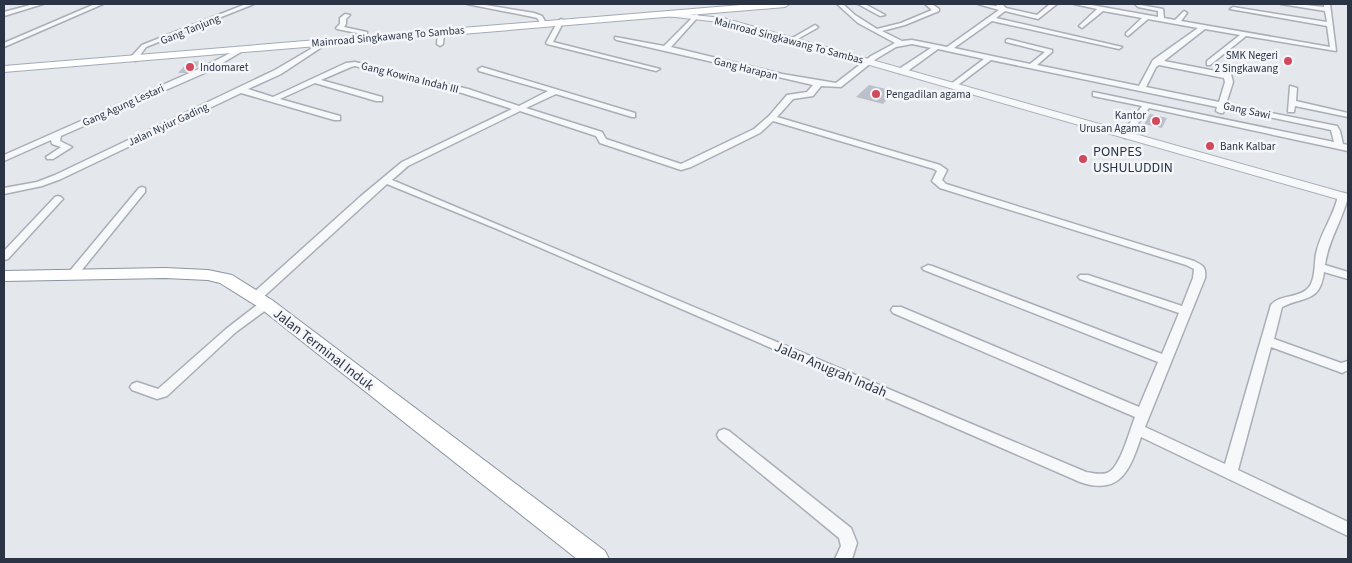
<svg xmlns="http://www.w3.org/2000/svg" width="1352" height="563" font-family="'Source Sans 3',sans-serif">
	<rect width="100%" height="100%" fill="#e4e7ec"/>
	<g fill="#bbc0ca">
		<path d="M 202,61 L 195,69 L 186,73 L 178,73 L 188,62 Z"/>
		<path d="M 869,85 L 895,91 L 883,104 L 856,97 Z"/>
		<path d="M 1150,114 L 1167,118 L 1162,128 L 1144,124 Z"/>
	</g>
	<g fill="none" stroke-linecap="round" stroke-linejoin="round">
		<defs>
			<g id="minor">
				<path d="M 34,4 L 43,4 L 4,16 L 4,12 Z"/>
				<path d="M 95,4 L 103,4 L 4,47 L 4,43 Z"/>
				<path d="M 246,4 L 254,4 L 146,47 L 136,61 L 129,59 L 142,45 Z"/>
				<path d="M 467,4 L 479,4 L 534,13 L 542,16 L 546,23 L 541,24 L 537,18 L 533,17 Z"/>
				<path d="M 837,4 L 843,4 L 855,15 L 877,29 L 901,23 L 932,10 L 925,4 L 932,4 L 939,9 L 939,11 L 905,25 L 882,31 L 902,41 L 912,40 L 947,47 L 999,10 L 978,4 L 997,6 L 996,4 L 1002,4 L 1006,8 L 1037,15 L 1050,4 L 1057,4 L 1038,19 L 1005,11 L 996,18 L 1122,47 L 1119,49 L 992,21 L 954,48 L 1030,64 L 1045,52 L 1006,42 L 1006,40 L 1008,39 L 1052,50 L 1052,52 L 1037,65 L 1139,86 L 1153,60 L 1198,28 L 1148,19 L 1128,36 L 1126,35 L 1126,33 L 1142,18 L 1103,11 L 1082,28 L 1079,26 L 1080,25 L 1097,9 L 1074,4 L 1086,4 L 1158,17 L 1158,11 L 1138,7 L 1135,4 L 1163,9 L 1164,18 L 1175,20 L 1184,11 L 1187,13 L 1181,21 L 1330,47 L 1327,26 L 1230,9 L 1233,7 L 1327,22 L 1325,11 L 1281,4 L 1296,4 L 1324,7 L 1324,4 L 1330,4 L 1336,51 L 1246,36 L 1210,65 L 1207,65 L 1207,61 L 1240,35 L 1205,29 L 1164,61 L 1231,74 L 1233,82 L 1226,104 L 1337,126 L 1340,131 L 1343,144 L 1348,145 L 1348,151 L 1149,108 L 1128,137 L 1125,138 L 1121,135 L 1142,106 L 1093,96 L 1093,92 L 1334,142 L 1331,130 L 1225,108 L 1223,113 L 1220,113 L 1216,111 L 1217,107 L 991,60 L 954,88 L 951,88 L 951,84 L 984,59 L 938,49 L 905,73 L 899,73 L 899,69 L 931,48 L 912,44 L 896,47 L 876,59 L 841,87 L 821,86 L 813,96 L 793,99 L 777,117 L 940,165 L 947,170 L 942,180 L 946,184 L 1194,261 C 1204,266 1206,267 1205,278 L 1145,427 L 1225,464 L 1271,305 C 1279,295 1296,298 1306,290 C 1316,283 1314,264 1316,254 C 1320,233 1334,216 1338,196 L 1343,193 L 1346,194 L 1348,196 C 1343,220 1328,240 1325,265 L 1348,272 L 1348,279 L 1324,272 C 1320,303 1304,296 1282,307 L 1274,339 L 1341,363 L 1348,361 L 1348,370 L 1342,373 L 1337,371 L 1271,347 L 1238,470 L 1348,522 L 1348,536 L 1141,437 C 1130,470 1120,496 1080,482 L 497,229 L 387,184 L 260,300 L 252,300 L 250,297 L 252,294 L 361,196 L 402,162 L 512,109 L 462,93 L 355,66 L 351,67 L 321,80 L 382,97 L 382,101 L 376,101 L 315,83 L 280,99 L 340,116 L 340,120 L 334,120 L 241,93 L 61,179 L 42,186 L 4,194 L 4,188 L 37,182 L 55,175 L 275,70 L 326,40 L 329,42 L 328,43 L 281,74 L 248,89 L 273,97 L 346,63 L 355,62 L 468,89 L 519,106 L 548,91 L 479,71 L 478,69 L 482,67 L 635,113 L 635,117 L 632,117 L 556,94 L 526,108 L 602,132 L 606,139 L 681,164 L 754,129 L 769,116 L 787,95 L 807,92 L 813,85 L 617,40 L 615,39 L 615,37 L 664,46 L 696,14 L 698,15 L 698,17 L 671,47 L 782,74 L 836,83 L 871,56 L 895,43 L 858,23 ZM 1159,65 L 1224,78 L 1225,82 L 1219,102 L 1146,87 L 1156,67 ZM 520,111 L 596,136 L 600,143 L 681,170 L 691,167 L 760,133 L 773,121 L 934,169 L 937,171 L 932,181 L 940,188 L 1186,265 L 1194,269 L 1193,278 L 1182,306 L 1088,275 L 1080,275 L 1078,277 L 1080,279 L 1179,313 L 1162,354 L 932,266 L 928,265 L 922,268 L 924,270 L 1158,362 L 1139,407 L 901,307 L 893,307 L 891,310 L 893,313 L 1135,417 C 1130,429 1120,469 1107,473 C 1101,475 1092,473 1086,472 L 392,180 L 408,166 Z"/>
				<path d="M 858,4 L 865,4 L 885,15 L 880,16 Z"/>
				<path d="M 345,14 L 350,15 L 346,19 L 346,24 L 344,27 L 367,32 L 367,39 L 363,39 L 362,34 L 337,29 L 336,28 L 340,24 L 340,18 Z"/>
				<path d="M 561,19 L 564,21 L 553,42 L 660,69 L 656,71 L 547,44 L 546,43 L 558,21 Z"/>
				<path d="M 815,25 L 818,27 L 817,28 L 794,41 L 789,40 Z"/>
				<path d="M 441,30 L 444,32 L 443,44 L 440,46 L 437,44 L 438,32 Z"/>
				<path d="M 240,48 L 246,49 L 209,71 L 61,136 L 60,141 L 72,147 L 53,159 L 47,159 L 46,157 L 61,147 L 52,144 L 51,140 L 4,161 L 4,155 L 203,67 Z"/>
				<path d="M 1290,86 L 1297,88 L 1296,101 L 1348,113 L 1348,117 L 1295,106 L 1294,112 L 1288,112 Z"/>
				<path d="M 142,187 L 145,188 L 145,192 L 77,276 L 69,276 L 67,274 L 69,272 L 139,188 Z"/>
				<path d="M 58,196 L 61,197 L 63,199 L 61,201 L 8,259 L 4,260 L 4,251 L 55,197 Z"/>
				<path d="M 266,300 L 270,301 L 272,304 L 270,307 L 236,332 L 167,396 L 157,399 L 132,390 L 130,387 L 132,384 L 137,382 L 158,389 L 226,329 L 262,301 Z"/>
				<path d="M 724,429 L 729,431 L 851,528 L 857,543 L 852,559 L 835,559 L 841,546 L 839,538 L 719,439 L 717,435 L 719,431 Z"/>
			</g>
			<path id="tertiary" d="M 663,12 L 723,18 L 1348,194 L 1348,202 L 719,22 L 666,16 L 662,14 Z"/>
			<path id="primary" d="M 753,4 L 790,4 L 785,7 L 4,72 L 4,66 Z"/>
			<path id="trunk" d="M 165,268 L 208,270 L 232,275 L 272,300 L 605,551 L 609,559 L 577,559 L 260,308 L 220,283 L 208,280 L 165,278 L 4,281 L 4,271 Z"/>
		</defs>
		<use href="#minor" stroke="#a9aeb7" stroke-width="3"/>
		<use href="#tertiary" stroke="#a9aeb7" stroke-width="2"/>
		<use href="#primary" stroke="#a3abb8" stroke-width="2"/>
		<use href="#trunk" stroke="#8b94a3" stroke-width="2"/>
		<use href="#minor" fill="#f7f8fa" fill-rule="evenodd"/>
		<use href="#tertiary" fill="#f7f8fa" fill-rule="evenodd"/>
		<use href="#primary" fill="#fff" fill-rule="evenodd"/>
		<use href="#trunk" fill="#fff" fill-rule="evenodd"/>
	</g>
	<g fill="#d1495b" stroke="#f4f6f9" stroke-width="2">
		<circle cx="1288" cy="61" r="5"/>
		<circle cx="190" cy="67" r="5"/>
		<circle cx="876" cy="94" r="5"/>
		<circle cx="1156" cy="121" r="5"/>
		<circle cx="1210" cy="146" r="5"/>
		<circle cx="1083" cy="159" r="5"/>
	</g>
	<g text-anchor="middle" stroke-width="5" stroke-linejoin="round" paint-order="stroke">
		<g font-size="11" fill="#2b3445" stroke="#f4f6f9">
			<text transform="translate(190 29) rotate(-22)" y="4">Gang Tanjung</text>
			<text transform="translate(388 36) rotate(-5)" y="4">Mainroad Singkawang To Sambas</text>
			<text transform="translate(789 40) rotate(15)" y="4">Mainroad Singkawang To Sambas</text>
			<text transform="translate(746 68) rotate(14)" y="4">Gang Harapan</text>
			<text transform="translate(410 77) rotate(14)" y="4">Gang Kowina Indah III</text>
			<text transform="translate(123 105) rotate(-24)" y="4">Gang Agung Lestari</text>
			<text transform="translate(1247 110) rotate(12)" y="4">Gang Sawi</text>
			<text transform="translate(168 124) rotate(-25)" y="4">Jalan Nyiur Gading</text>
		</g>
		<g font-size="11" fill="#2b3445" stroke="#f4f6f9" text-anchor="start">
			<text x="1278" y="59" text-anchor="end">SMK Negeri<tspan x="1278" dy="13">2 Singkawang</tspan></text>
			<text x="200" y="71">Indomaret</text>
			<text x="886" y="98">Pengadilan agama</text>
			<text x="1146" y="119" text-anchor="end">Kantor<tspan x="1146" dy="13">Urusan Agama</tspan></text>
			<text x="1220" y="150">Bank Kalbar</text>
		</g>
		<g font-size="14" fill="#2b3445" stroke="#f4f6f9" text-anchor="start">
			<text x="1093" y="156">PONPES<tspan x="1093" dy="16">USHULUDDIN</tspan></text>
		</g>
		<g font-size="14" fill="#2b3445" stroke="#f4f6f9">
			<text transform="translate(324 349) rotate(38)" y="5">Jalan Terminal Induk</text>
			<text transform="translate(831 369) rotate(23)" y="5">Jalan Anugrah Indah</text>
		</g>
	</g>
	<rect width="1352" height="563" fill="none" stroke="#2b3445" stroke-width="10"/>
</svg>
